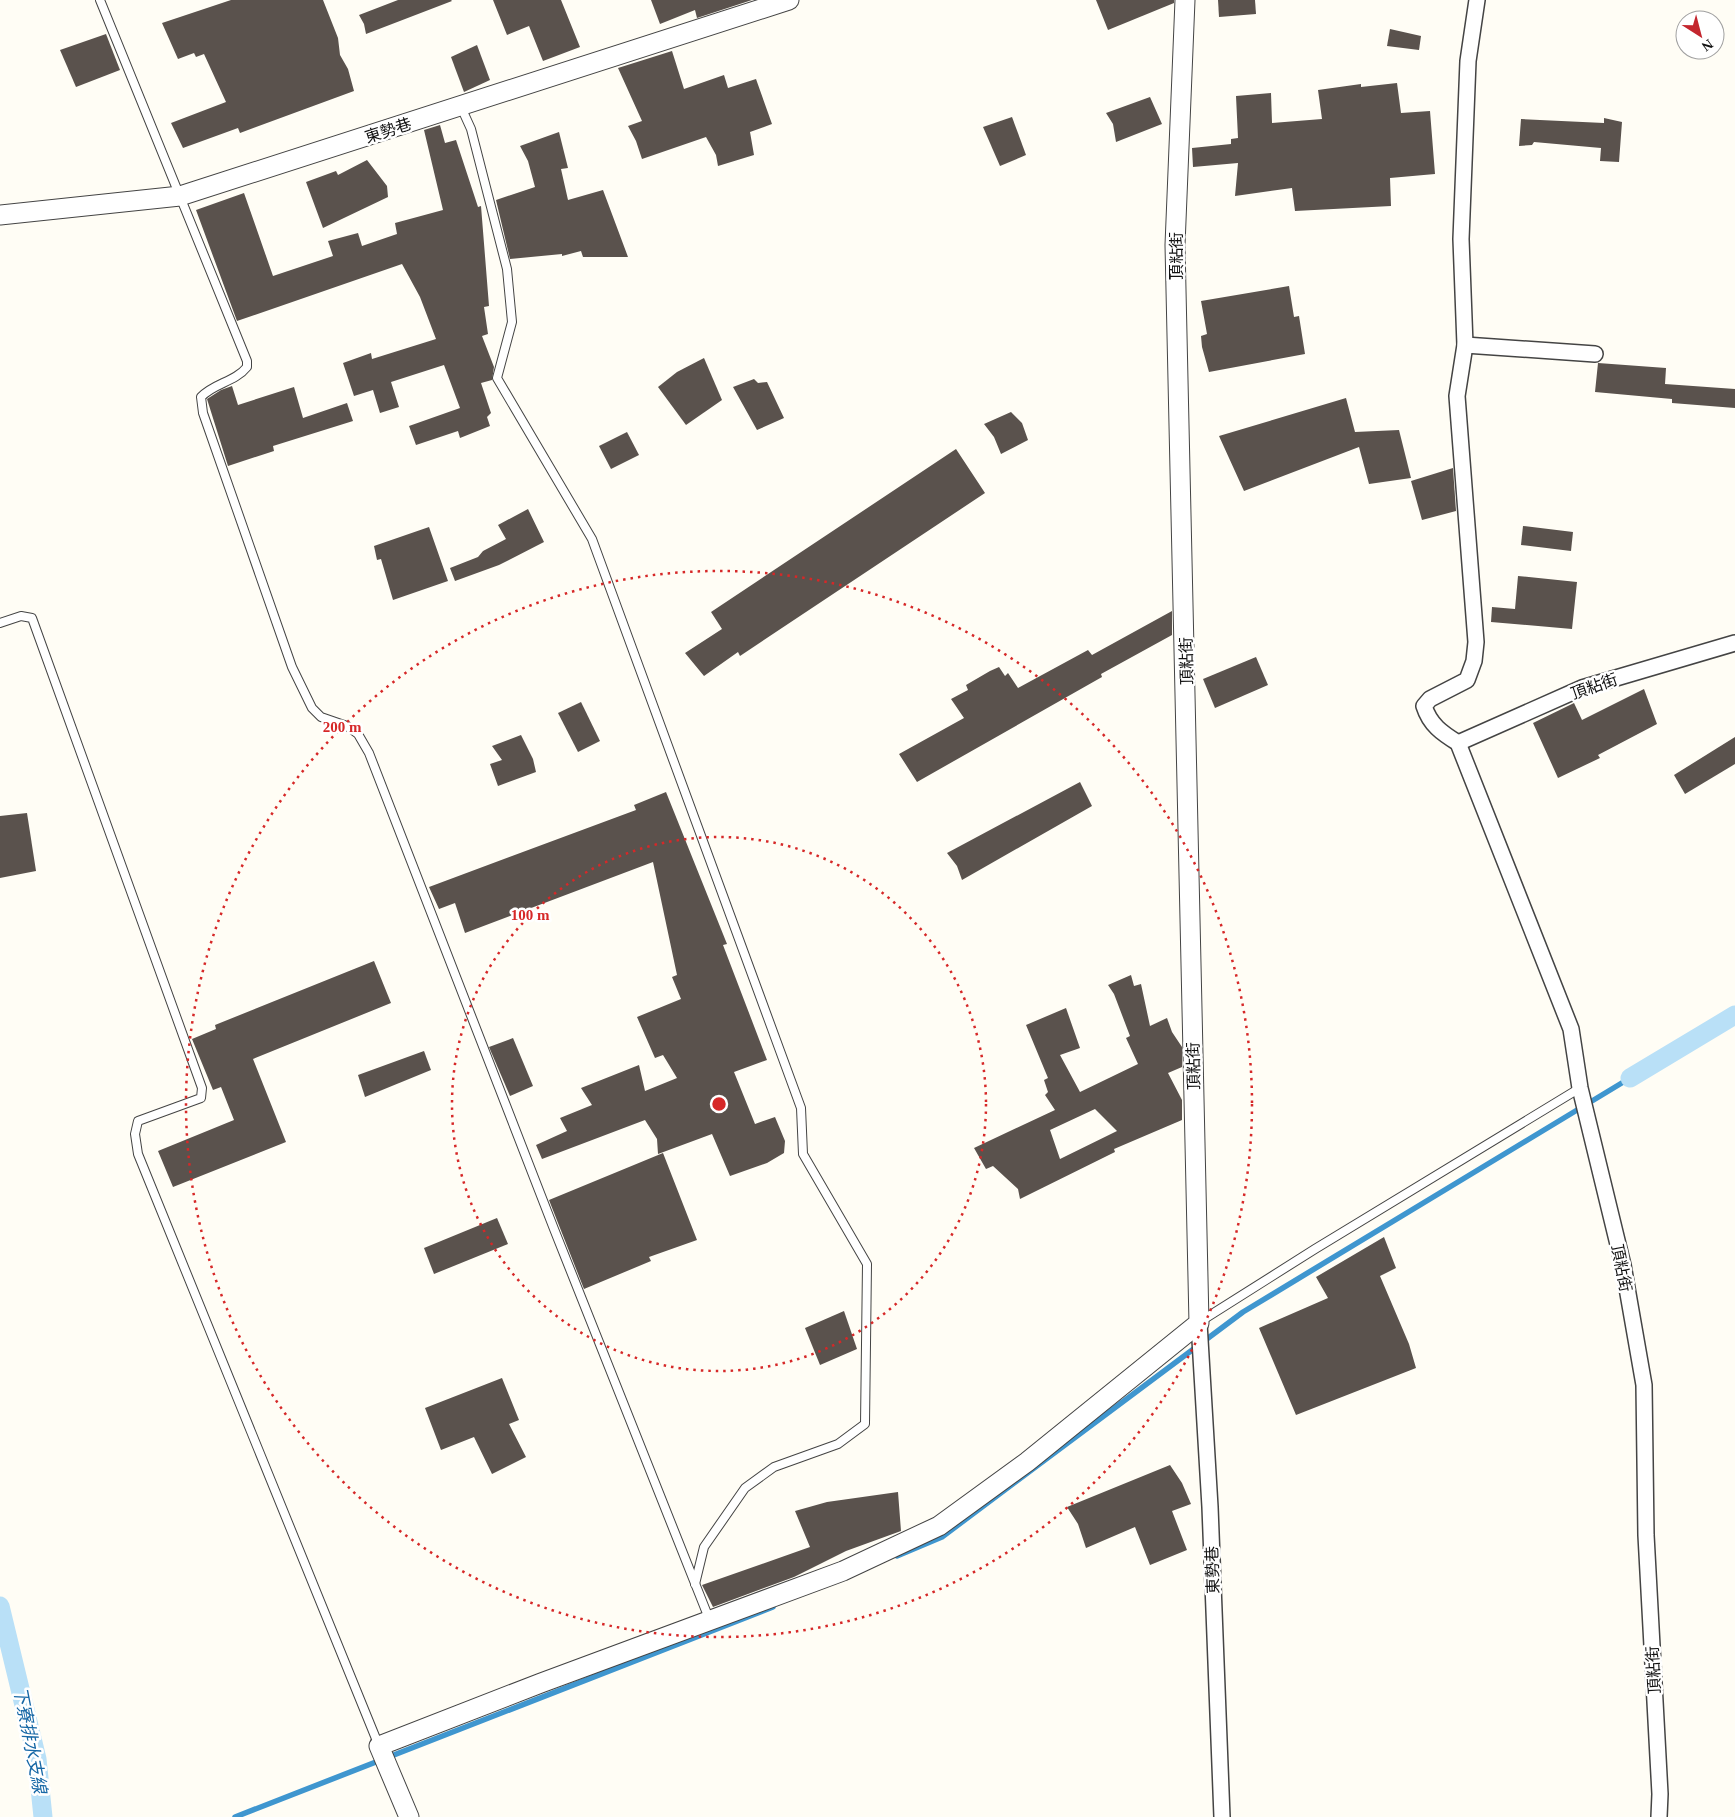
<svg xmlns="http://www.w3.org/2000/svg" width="1735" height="1817" font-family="'Times New Roman','Noto Sans TC',serif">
	<rect width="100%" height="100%" fill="#fffdf5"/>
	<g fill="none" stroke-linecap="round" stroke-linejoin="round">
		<g stroke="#3f96cf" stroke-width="5.5">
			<path d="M 897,1556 L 942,1537 L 1243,1312 L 1630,1078"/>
			<path d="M 235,1817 L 773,1607"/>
		</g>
		<g stroke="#b9e0f7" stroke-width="19">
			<path d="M 1630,1078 L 1735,1015"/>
			<path d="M 0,1606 L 37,1759 L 43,1817"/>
		</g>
	</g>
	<g fill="#5a524d" fill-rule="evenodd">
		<path d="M 231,0 L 323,0 L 338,38 L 340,55 L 348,69 L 354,91 L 240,133 L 238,128 L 183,148 L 171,123 L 226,102 L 204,54 L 196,57 L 194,53 L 178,59 L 162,23 Z"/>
		<path d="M 398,0 L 451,0 L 452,1 L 366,34 L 364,24 L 359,15 Z"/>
		<path d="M 493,0 L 561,0 L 580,47 L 543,61 L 529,26 L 507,35 Z"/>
		<path d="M 651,0 L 752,0 L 697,18 L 695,10 L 660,24 Z"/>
		<path d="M 1096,0 L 1174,0 L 1174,3 L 1108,30 Z"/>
		<path d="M 1218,0 L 1255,0 L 1256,14 L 1219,17 Z"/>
		<path d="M 1390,29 L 1421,36 L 1419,50 L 1387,46 Z"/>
		<path d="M 106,34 L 120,70 L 76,87 L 60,50 Z"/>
		<path d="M 477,45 L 490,80 L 464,92 L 451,57 Z"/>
		<path d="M 672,51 L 684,89 L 724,75 L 728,88 L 756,79 L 772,124 L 750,132 L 754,155 L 718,166 L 716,155 L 706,137 L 642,159 L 636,141 L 628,126 L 642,121 L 618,68 Z"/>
		<path d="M 1397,83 L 1401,113 L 1430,111 L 1435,174 L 1390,178 L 1391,206 L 1295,211 L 1292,188 L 1235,196 L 1238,163 L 1193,167 L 1192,148 L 1231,144 L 1231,139 L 1238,138 L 1236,96 L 1271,93 L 1272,123 L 1322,119 L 1318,90 L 1361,84 L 1361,87 Z"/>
		<path d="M 1150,97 L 1162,124 L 1116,142 L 1113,124 L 1106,113 Z"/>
		<path d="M 1012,117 L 1026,155 L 1000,166 L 983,127 Z"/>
		<path d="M 1604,118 L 1622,122 L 1619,162 L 1600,161 L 1601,148 L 1534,142 L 1532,145 L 1519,146 L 1521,119 L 1604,123 Z"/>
		<path d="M 440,125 L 445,143 L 456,140 L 478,207 L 481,206 L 489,306 L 484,307 L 488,334 L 482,336 L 494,367 L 492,380 L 481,383 L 491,413 L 487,417 L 490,426 L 460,438 L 458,431 L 416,445 L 409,426 L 460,408 L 444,365 L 391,382 L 399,407 L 380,413 L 373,390 L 354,396 L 343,363 L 371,353 L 372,359 L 436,339 L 420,297 L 402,264 L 237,321 L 196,210 L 244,193 L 273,276 L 333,256 L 328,241 L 358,233 L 362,246 L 397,234 L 395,223 L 443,210 L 424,130 Z"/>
		<path d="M 559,132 L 568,168 L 561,169 L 568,200 L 603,190 L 628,257 L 583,257 L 581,251 L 562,256 L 562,254 L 510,259 L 496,200 L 535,187 L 528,161 L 520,146 Z"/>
		<path d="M 367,160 L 387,186 L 388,197 L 323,228 L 306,182 L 336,171 L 338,175 Z"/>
		<path d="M 1289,286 L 1294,317 L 1299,316 L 1305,354 L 1209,372 L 1202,347 L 1201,336 L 1207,334 L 1201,301 Z"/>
		<path d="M 704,358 L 722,400 L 686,425 L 658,387 L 677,372 Z"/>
		<path d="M 1598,363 L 1666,368 L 1665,384 L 1735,389 L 1735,408 L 1672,403 L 1672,399 L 1595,392 Z"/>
		<path d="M 754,379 L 758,383 L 767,382 L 784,418 L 757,430 L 733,387 Z"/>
		<path d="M 232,386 L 238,405 L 294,387 L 303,418 L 347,403 L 353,421 L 273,446 L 274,451 L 228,466 L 207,399 L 221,390 Z"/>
		<path d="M 1346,398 L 1355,432 L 1399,430 L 1411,478 L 1369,484 L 1359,447 L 1244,491 L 1219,436 Z"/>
		<path d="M 1011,412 L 1022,423 L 1028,440 L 1001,454 L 994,437 L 984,424 Z"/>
		<path d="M 627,432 L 639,455 L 611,469 L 599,446 Z"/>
		<path d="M 956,449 L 985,493 L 740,656 L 738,652 L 704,676 L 685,653 L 722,629 L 711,612 Z"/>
		<path d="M 1453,468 L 1456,511 L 1422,520 L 1411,481 Z"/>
		<path d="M 528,509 L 544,542 L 499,565 L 455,581 L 450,568 L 478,557 L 483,551 L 506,539 L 498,525 Z"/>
		<path d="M 1523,526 L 1573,532 L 1571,551 L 1521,545 Z"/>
		<path d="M 429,527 L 448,581 L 393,600 L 381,559 L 377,560 L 374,546 Z"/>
		<path d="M 1518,576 L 1577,582 L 1572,629 L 1491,622 L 1492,607 L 1515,609 Z"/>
		<path d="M 1172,611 L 1172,635 L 1101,674 L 1102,677 L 917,782 L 899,754 L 964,718 L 951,699 L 968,690 L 966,685 L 990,671 L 999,667 L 1005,676 L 1008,673 L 1018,688 L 1088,650 L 1092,655 Z"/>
		<path d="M 1256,657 L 1268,685 L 1215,708 L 1203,679 Z"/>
		<path d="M 1644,689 L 1657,724 L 1598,755 L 1600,758 L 1558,778 L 1533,723 L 1574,703 L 1582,720 Z"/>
		<path d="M 581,702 L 600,741 L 578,752 L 558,713 Z"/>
		<path d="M 521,735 L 533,759 L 536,772 L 498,786 L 490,764 L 502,760 L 492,746 Z"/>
		<path d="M 1735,737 L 1735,764 L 1685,794 L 1674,775 Z"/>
		<path d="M 1080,782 L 1092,806 L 962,880 L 957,866 L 947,853 Z"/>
		<path d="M 666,792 L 727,944 L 723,945 L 767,1060 L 734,1072 L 755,1124 L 775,1117 L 785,1141 L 784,1153 L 767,1163 L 730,1176 L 712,1134 L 658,1154 L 657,1139 L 645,1120 L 542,1159 L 536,1145 L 567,1131 L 560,1118 L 592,1105 L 581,1088 L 639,1065 L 645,1091 L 677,1078 L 663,1055 L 655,1058 L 637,1017 L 681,999 L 672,977 L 677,975 L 653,862 L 465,933 L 455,903 L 439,909 L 429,887 L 636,810 L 634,805 Z"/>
		<path d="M 27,813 L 36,871 L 0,878 L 0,816 Z"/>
		<path d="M 374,961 L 391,1003 L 253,1059 L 286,1142 L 173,1187 L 158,1151 L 234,1120 L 221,1087 L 213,1090 L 192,1039 L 216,1029 L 215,1025 Z"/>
		<path d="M 1131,975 L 1134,986 L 1141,984 L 1150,1026 L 1167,1018 L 1172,1032 L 1182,1047 L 1182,1067 L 1168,1073 L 1182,1100 L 1182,1120 L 1114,1149 L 1115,1152 L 1020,1199 L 1018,1189 L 993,1166 L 986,1169 L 974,1148 L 1055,1110 L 1045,1095 L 1048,1092 L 1044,1080 L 1048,1078 L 1026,1025 L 1066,1008 L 1080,1048 L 1060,1055 L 1080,1092 L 1138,1064 L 1126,1038 L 1130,1036 L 1114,994 L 1108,985 ZM 1095,1109 L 1117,1131 L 1060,1159 L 1050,1130 Z"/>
		<path d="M 513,1038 L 533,1086 L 510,1096 L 489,1047 Z"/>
		<path d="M 424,1051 L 431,1070 L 365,1097 L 358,1075 Z"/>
		<path d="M 663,1153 L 697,1240 L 649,1257 L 651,1261 L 584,1289 L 549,1200 Z"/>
		<path d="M 497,1218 L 508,1244 L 434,1274 L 424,1248 Z"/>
		<path d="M 1384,1237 L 1396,1268 L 1380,1276 L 1409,1344 L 1416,1368 L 1296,1415 L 1259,1328 L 1328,1298 L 1316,1277 Z"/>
		<path d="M 844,1311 L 857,1349 L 820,1365 L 805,1328 Z"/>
		<path d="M 502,1378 L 519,1420 L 509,1424 L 526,1457 L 492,1474 L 474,1437 L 441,1450 L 425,1408 Z"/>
		<path d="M 1170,1465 L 1182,1483 L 1191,1504 L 1172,1511 L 1187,1550 L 1150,1565 L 1135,1527 L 1086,1548 L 1078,1524 L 1067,1507 Z"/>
		<path d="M 898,1492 L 901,1531 L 846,1551 L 794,1577 L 713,1607 L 702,1585 L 810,1547 L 795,1511 L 827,1502 Z"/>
	</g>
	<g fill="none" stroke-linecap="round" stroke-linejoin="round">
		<defs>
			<g id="service">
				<path d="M 100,0 L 247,361 L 247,367 C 235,382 214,383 201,397 L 203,413 L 292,667 L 312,708 L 321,717 L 347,726 L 358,734 L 369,753 L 554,1229 L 710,1621"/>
				<path d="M 461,107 L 471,129 L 507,269 L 512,322 L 497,378 L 592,539 L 801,1108 L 803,1154 L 867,1264 L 865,1424 L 838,1444 L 774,1467 L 745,1488 L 704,1547 L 695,1584"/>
				<path d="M 0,623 L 21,616 L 32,618 L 202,1088 L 201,1098 L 138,1121 L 135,1134 L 138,1154 L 379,1746"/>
				<path d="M 1201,1321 L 1315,1249 L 1580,1088"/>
			</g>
			<g id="minor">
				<path d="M 1477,0 L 1468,61 L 1461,239 L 1465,345 L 1457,396 L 1476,642 L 1474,661 L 1467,680 L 1430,699 L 1424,706 C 1430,725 1442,733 1458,743 L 1571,1029 L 1580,1088 L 1623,1265 L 1644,1385 L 1646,1535 L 1660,1794 L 1659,1817"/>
				<path d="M 1465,345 L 1595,354"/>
				<path d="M 1458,743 L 1582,688 L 1735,643"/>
				<path d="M 1199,1323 L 1210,1507 L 1222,1817"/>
			</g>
			<g id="tertiary">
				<path d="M 0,215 L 180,196 L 789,0"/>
				<path d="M 409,1817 L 379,1746 L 541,1683 L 843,1571 L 939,1526 L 1027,1462 L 1199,1323 L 1175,245 L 1185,0"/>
			</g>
		</defs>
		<use href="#service" stroke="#444" stroke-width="10"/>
		<use href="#minor" stroke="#444" stroke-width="18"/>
		<use href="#tertiary" stroke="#444" stroke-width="21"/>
		<use href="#service" stroke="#fff" stroke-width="8"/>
		<use href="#minor" stroke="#fff" stroke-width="15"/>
		<use href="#tertiary" stroke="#fff" stroke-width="19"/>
	</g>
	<g fill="none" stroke="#d62828" stroke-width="2.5" stroke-dasharray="2.5 5">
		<circle cx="719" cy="1104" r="267"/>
		<circle cx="719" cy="1104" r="533"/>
	</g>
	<g text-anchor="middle" stroke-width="5" stroke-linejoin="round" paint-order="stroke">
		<g font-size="16" fill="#111" stroke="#fff">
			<text transform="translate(388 130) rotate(-18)" y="6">東勢巷</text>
			<text transform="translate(1176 256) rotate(-90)" y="6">頂粘街</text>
			<text transform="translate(1186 661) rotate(-91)" y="6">頂粘街</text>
			<text transform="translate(1594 686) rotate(-19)" y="6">頂粘街</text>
			<text transform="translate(1193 1066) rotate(-91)" y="6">頂粘街</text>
			<text transform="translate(1622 1268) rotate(79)" y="6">頂粘街</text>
			<text transform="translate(1212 1570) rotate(-92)" y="6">東勢巷</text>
			<text transform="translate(1653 1670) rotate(-93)" y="6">頂粘街</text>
		</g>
		<g font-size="18" font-style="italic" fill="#1768a6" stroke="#fff">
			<text transform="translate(30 1740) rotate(79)" y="6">下寮排水支線</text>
		</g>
	</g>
	<circle cx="719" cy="1104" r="8" fill="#d62828" stroke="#fff" stroke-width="2.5"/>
	<g font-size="15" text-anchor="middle" font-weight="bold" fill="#d62828" stroke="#fff" stroke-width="5" stroke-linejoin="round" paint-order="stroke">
		<text x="342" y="732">200 m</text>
		<text x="530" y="920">100 m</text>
	</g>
	<g transform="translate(1700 35) rotate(144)"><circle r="24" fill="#ffffff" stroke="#a0a0a0"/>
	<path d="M0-4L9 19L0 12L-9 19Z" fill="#c4262e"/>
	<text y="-8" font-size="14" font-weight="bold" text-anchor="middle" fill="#111111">N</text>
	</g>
</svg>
